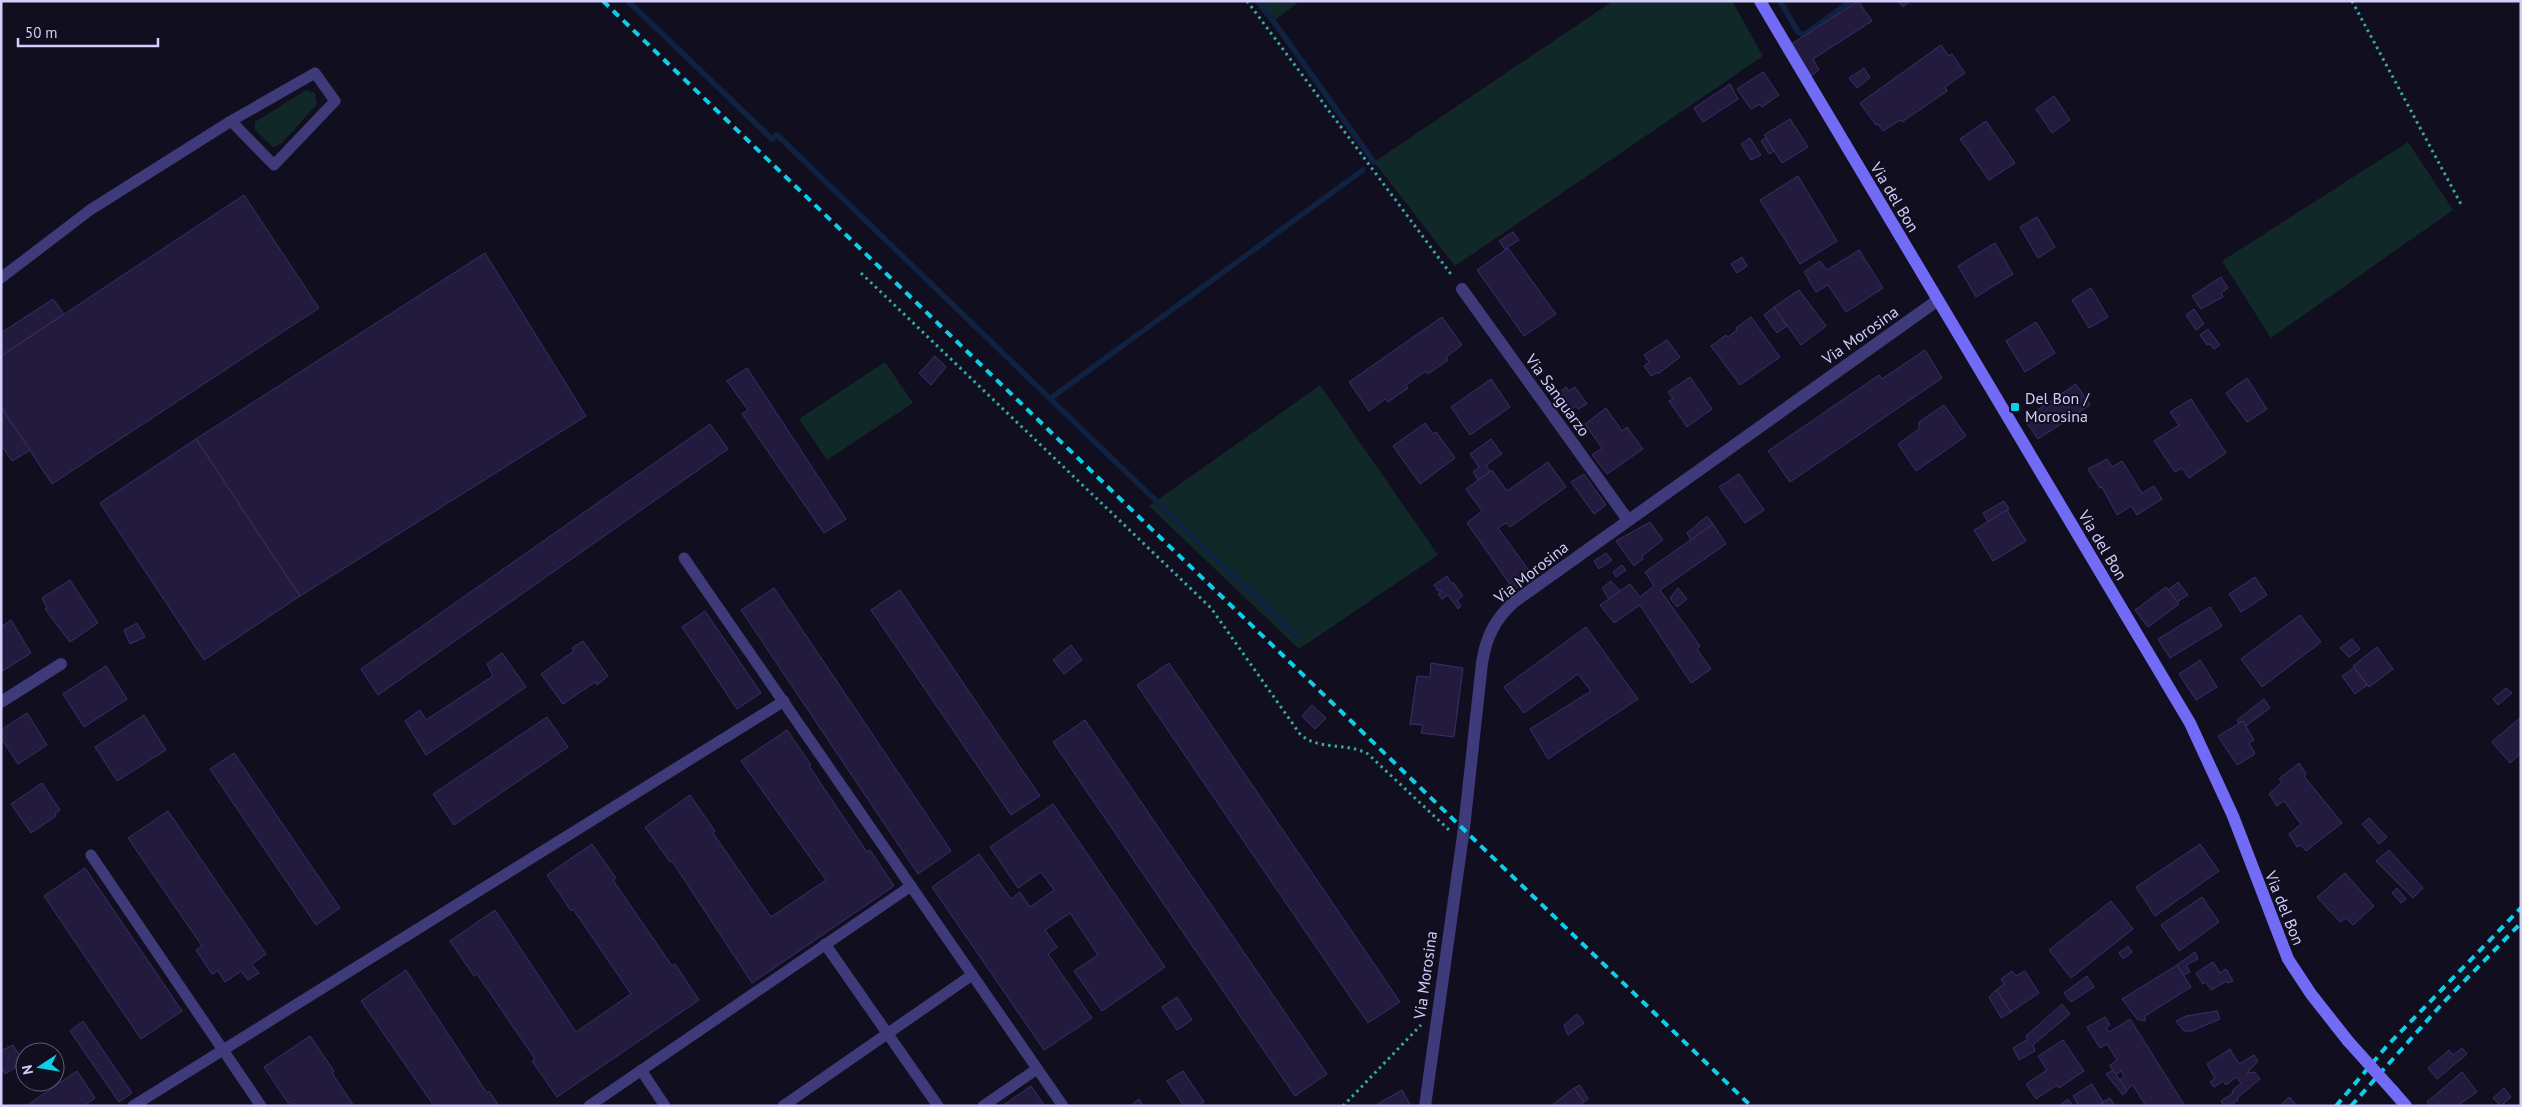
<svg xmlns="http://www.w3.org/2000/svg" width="2522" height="1107" font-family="'PT Sans',sans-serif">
	<rect width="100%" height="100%" fill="#110e1f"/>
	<g fill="#112828">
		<path d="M 1254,1 L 1300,1 L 1271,23 Z"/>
		<path d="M 1613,1 L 1732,1 L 1763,56 L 1455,266 L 1374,162 Z"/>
		<path d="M 306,90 L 315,93 L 317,104 L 281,144 L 273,147 L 255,130 L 255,122 Z"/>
		<path d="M 2408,142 L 2453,210 L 2271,338 L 2222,261 Z"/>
		<path d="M 885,362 L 913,403 L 827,460 L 799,419 Z"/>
		<path d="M 1320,385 L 1438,555 L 1299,649 L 1149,506 Z"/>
	</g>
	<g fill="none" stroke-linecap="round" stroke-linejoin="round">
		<g stroke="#0f2241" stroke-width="5.5">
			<path d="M 628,1 L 772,139 L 777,135 L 1296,636"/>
			<path d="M 1259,1 L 1374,162"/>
			<path d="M 1780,1 L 1798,32 L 1804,35 L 1851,1"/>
			<path d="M 1051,398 L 1363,170"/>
		</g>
	</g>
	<g fill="#231b3e" stroke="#3b2e69">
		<path d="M 1858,1 L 1872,21 L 1813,59 L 1819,70 L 1811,76 L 1790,45 Z"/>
		<path d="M 1898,1 L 1910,1 L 1903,7 Z"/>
		<path d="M 1941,45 L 1949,56 L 1952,54 L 1965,73 L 1945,87 L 1947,91 L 1902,122 L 1900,120 L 1883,131 L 1878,124 L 1876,125 L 1860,103 Z"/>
		<path d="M 1864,68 L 1870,78 L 1857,88 L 1849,78 Z"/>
		<path d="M 1763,72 L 1779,95 L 1762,107 L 1760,104 L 1751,109 L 1737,89 Z"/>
		<path d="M 1730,84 L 1738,99 L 1703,122 L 1694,108 Z"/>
		<path d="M 2054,96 L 2070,120 L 2052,133 L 2036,109 Z"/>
		<path d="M 1790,119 L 1808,147 L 1782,163 L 1764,135 Z"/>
		<path d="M 1986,121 L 2015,163 L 1989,180 L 1960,139 Z"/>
		<path d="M 1750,138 L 1761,155 L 1751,160 L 1741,144 Z"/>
		<path d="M 1766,138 L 1774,151 L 1769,154 L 1761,141 Z"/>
		<path d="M 1798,176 L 1837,241 L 1800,264 L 1760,200 Z"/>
		<path d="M 244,195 L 319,308 L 52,484 L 1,407 L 1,356 Z"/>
		<path d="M 2037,217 L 2055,247 L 2038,258 L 2020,227 Z"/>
		<path d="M 1513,232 L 1519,240 L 1505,249 L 1499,241 Z"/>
		<path d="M 1995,243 L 2013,274 L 1976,297 L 1958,266 Z"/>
		<path d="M 1508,248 L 1556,314 L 1524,336 L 1477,270 Z"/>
		<path d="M 1859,250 L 1883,288 L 1846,312 L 1828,285 L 1816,292 L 1804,272 L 1820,261 L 1827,270 Z"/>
		<path d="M 485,253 L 586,416 L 300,596 L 196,439 Z"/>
		<path d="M 1742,257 L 1747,266 L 1737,273 L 1731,264 Z"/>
		<path d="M 2221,277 L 2228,288 L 2221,293 L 2223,297 L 2201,309 L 2192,296 Z"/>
		<path d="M 2091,288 L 2108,317 L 2089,328 L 2072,300 Z"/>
		<path d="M 1799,290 L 1826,326 L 1801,345 L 1774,307 Z"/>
		<path d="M 53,299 L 64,314 L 1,356 L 1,333 Z"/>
		<path d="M 1774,307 L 1787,326 L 1777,333 L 1764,315 Z"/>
		<path d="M 2194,309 L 2204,324 L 2196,330 L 2186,315 Z"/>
		<path d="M 1442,317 L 1462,345 L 1446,357 L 1448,360 L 1428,374 L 1426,371 L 1406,385 L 1408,388 L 1388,402 L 1385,399 L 1369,411 L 1349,382 Z"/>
		<path d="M 1751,317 L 1780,357 L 1740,385 L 1711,346 L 1726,335 L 1728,337 L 1737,330 L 1736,328 Z"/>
		<path d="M 2036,322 L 2055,353 L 2025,372 L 2006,341 Z"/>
		<path d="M 2208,329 L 2220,345 L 2214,349 L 2210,344 L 2207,345 L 2200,335 Z"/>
		<path d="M 1667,340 L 1680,357 L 1658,374 L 1658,372 L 1651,376 L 1644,366 L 1649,362 L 1644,355 Z"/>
		<path d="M 1925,350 L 1942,378 L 1790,482 L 1768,451 L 1879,375 L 1882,379 Z"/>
		<path d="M 935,356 L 946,367 L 931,385 L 919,373 Z"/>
		<path d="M 747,368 L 846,519 L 824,533 L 742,414 L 748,410 L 727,381 Z"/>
		<path d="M 1690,377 L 1712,409 L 1687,427 L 1669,401 L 1673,399 L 1668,392 Z"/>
		<path d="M 2247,378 L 2267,409 L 2247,422 L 2226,393 Z"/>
		<path d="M 1491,379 L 1510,407 L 1470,435 L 1451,407 Z"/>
		<path d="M 2076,384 L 2090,405 L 2038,439 L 2024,419 Z"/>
		<path d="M 1566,387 L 1569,391 L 1575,387 L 1587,404 L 1578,409 L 1576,406 L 1567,412 L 1555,396 Z"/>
		<path d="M 2191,399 L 2226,453 L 2189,478 L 2182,468 L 2175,472 L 2154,441 L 2179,425 L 2170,412 Z"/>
		<path d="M 1944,405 L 1966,436 L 1916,471 L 1898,444 L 1919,429 L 1919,422 Z"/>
		<path d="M 1,407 L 30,450 L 12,461 L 1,445 Z"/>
		<path d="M 1606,408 L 1622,431 L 1627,427 L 1643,449 L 1607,474 L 1592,455 L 1602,448 L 1585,424 Z"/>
		<path d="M 1425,423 L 1433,434 L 1436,432 L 1455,458 L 1420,484 L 1393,446 Z"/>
		<path d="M 710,424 L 728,449 L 378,695 L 361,669 Z"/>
		<path d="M 196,439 L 300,596 L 204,660 L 100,503 Z"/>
		<path d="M 1491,439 L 1502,454 L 1486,465 L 1490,472 L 1478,480 L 1473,472 L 1479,467 L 1470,454 Z"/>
		<path d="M 2107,459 L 2112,467 L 2122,461 L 2142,493 L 2154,486 L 2162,499 L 2137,515 L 2131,506 L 2117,515 L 2102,487 L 2100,488 L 2088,469 Z"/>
		<path d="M 1548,462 L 1566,487 L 1510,527 L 1506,523 L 1498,528 L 1533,576 L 1514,590 L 1467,523 L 1482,511 L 1466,489 L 1492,470 L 1507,491 Z"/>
		<path d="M 1584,474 L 1606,505 L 1594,514 L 1571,482 Z"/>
		<path d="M 1739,474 L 1764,510 L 1745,523 L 1719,487 Z"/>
		<path d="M 2004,501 L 2009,509 L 1988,522 L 1983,513 Z"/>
		<path d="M 2007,510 L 2026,541 L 1993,561 L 1974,530 Z"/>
		<path d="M 1707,516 L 1713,524 L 1691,540 L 1687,533 Z"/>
		<path d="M 1650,522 L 1663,540 L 1642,556 L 1643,559 L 1634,566 L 1616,541 Z"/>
		<path d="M 1713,524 L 1726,544 L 1660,590 L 1700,646 L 1697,649 L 1711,669 L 1691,683 L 1640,605 L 1614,623 L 1600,605 L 1630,584 L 1640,597 L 1654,586 L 1645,572 Z"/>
		<path d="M 1606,553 L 1612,560 L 1599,569 L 1594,561 Z"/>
		<path d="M 1622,565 L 1626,570 L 1616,577 L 1613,572 Z"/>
		<path d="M 1447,576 L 1451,583 L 1453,582 L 1463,596 L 1457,600 L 1461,606 L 1458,609 L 1448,595 L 1442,599 L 1438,594 L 1443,590 L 1438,591 L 1434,585 Z"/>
		<path d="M 2255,577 L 2267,595 L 2241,612 L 2229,594 Z"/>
		<path d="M 70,580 L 98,623 L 70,642 L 45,609 L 47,608 L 42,598 Z"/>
		<path d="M 1611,581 L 1620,591 L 1609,599 L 1602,588 Z"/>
		<path d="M 2178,582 L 2188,595 L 2177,602 L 2168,590 Z"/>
		<path d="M 2166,587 L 2179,604 L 2148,627 L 2135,610 Z"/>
		<path d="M 774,588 L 951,851 L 918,874 L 741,610 Z"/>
		<path d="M 1678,588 L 1687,599 L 1677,607 L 1670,598 Z"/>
		<path d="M 900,590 L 1040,796 L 1011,815 L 871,610 Z"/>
		<path d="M 2210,607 L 2222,626 L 2170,658 L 2158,639 Z"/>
		<path d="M 705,611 L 761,693 L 737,709 L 682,627 Z"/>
		<path d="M 2300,615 L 2321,642 L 2262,687 L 2241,659 Z"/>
		<path d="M 11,620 L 31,653 L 1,672 L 1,627 Z"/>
		<path d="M 137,623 L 145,637 L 130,644 L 124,630 Z"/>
		<path d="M 1586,627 L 1638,699 L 1548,759 L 1530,729 L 1591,691 L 1578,674 L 1524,713 L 1504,687 Z"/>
		<path d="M 2352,639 L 2360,649 L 2349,657 L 2340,648 Z"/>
		<path d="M 583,641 L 608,676 L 597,685 L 595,682 L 563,704 L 541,674 L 574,651 L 572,648 Z"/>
		<path d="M 1071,645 L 1082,660 L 1064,674 L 1053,660 Z"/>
		<path d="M 2377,647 L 2393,669 L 2369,687 L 2353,666 Z"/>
		<path d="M 502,653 L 526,687 L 426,755 L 405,721 L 420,710 L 426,720 L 493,676 L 487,664 Z"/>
		<path d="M 2200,660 L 2217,687 L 2196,700 L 2179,674 Z"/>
		<path d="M 1169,663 L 1400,1002 L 1368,1023 L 1137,685 Z"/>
		<path d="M 1431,663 L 1463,668 L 1454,737 L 1421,733 L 1423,725 L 1410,724 L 1417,676 L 1430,677 Z"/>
		<path d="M 106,666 L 127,699 L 84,727 L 63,694 Z"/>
		<path d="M 2354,668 L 2367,685 L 2355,694 L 2342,676 Z"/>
		<path d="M 2506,688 L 2512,693 L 2498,705 L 2493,699 Z"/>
		<path d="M 2264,699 L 2270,708 L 2246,726 L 2243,721 L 2239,724 L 2237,720 Z"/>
		<path d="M 1312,705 L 1326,718 L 1315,729 L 1302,716 Z"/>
		<path d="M 27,713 L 47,745 L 18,764 L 1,738 L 1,730 Z"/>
		<path d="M 144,715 L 166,750 L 117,781 L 95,747 Z"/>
		<path d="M 547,717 L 568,747 L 454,825 L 433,794 Z"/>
		<path d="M 2521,717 L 2521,753 L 2510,763 L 2492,742 Z"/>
		<path d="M 1085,720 L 1327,1074 L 1295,1096 L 1053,742 Z"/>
		<path d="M 2243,721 L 2254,740 L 2249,743 L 2255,754 L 2237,765 L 2218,736 Z"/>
		<path d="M 787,730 L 811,765 L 809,766 L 867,852 L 870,850 L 894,886 L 752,983 L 672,861 L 670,862 L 645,827 L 690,795 L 715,831 L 713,833 L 771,917 L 826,880 L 741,761 Z"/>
		<path d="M 234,753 L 340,908 L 316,925 L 210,769 Z"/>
		<path d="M 2299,763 L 2306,774 L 2304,776 L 2342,823 L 2306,851 L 2301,845 L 2297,847 L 2289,834 L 2301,824 L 2284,801 L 2277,806 L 2269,794 L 2282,782 L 2279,779 Z"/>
		<path d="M 42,783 L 60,810 L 55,814 L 56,816 L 31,833 L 11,804 Z"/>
		<path d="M 1053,804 L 1165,967 L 1102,1011 L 1074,971 L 1098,955 L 1070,913 L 1045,930 L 1057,947 L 1048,954 L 1092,1018 L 1044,1050 L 932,887 L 979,854 L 1011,899 L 1020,892 L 1030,907 L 1054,890 L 1041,872 L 1018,888 L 990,847 Z"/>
		<path d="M 168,811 L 266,954 L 252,964 L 259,973 L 248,980 L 241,971 L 225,982 L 218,971 L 212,974 L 196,950 L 202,946 L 128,838 Z"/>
		<path d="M 2369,818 L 2387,837 L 2379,844 L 2362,824 Z"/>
		<path d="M 592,844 L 616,878 L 613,880 L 672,966 L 675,964 L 699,1000 L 557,1097 L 532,1061 L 535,1059 L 477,974 L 474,976 L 450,941 L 495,910 L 576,1032 L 631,994 L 573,909 L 571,911 L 547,875 Z"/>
		<path d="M 2200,844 L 2219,871 L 2155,916 L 2136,887 Z"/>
		<path d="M 2389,850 L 2423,888 L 2413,898 L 2376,861 Z"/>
		<path d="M 85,868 L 182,1011 L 141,1039 L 44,896 Z"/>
		<path d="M 2345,873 L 2374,906 L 2353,925 L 2346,918 L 2340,922 L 2317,897 Z"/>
		<path d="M 2397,888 L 2406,899 L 2401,903 L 2392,893 Z"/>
		<path d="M 2202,897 L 2219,922 L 2179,951 L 2161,925 Z"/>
		<path d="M 2111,901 L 2133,929 L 2071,978 L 2049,950 Z"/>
		<path d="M 2128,946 L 2132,952 L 2123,959 L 2119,953 Z"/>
		<path d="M 2195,952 L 2198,959 L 2186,965 L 2190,972 L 2184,975 L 2177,965 Z"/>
		<path d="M 2213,962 L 2220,973 L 2226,969 L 2233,981 L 2228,983 L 2227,981 L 2211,990 L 2206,982 L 2203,984 L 2196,973 Z"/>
		<path d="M 2177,965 L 2191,987 L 2145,1016 L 2145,1021 L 2137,1019 L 2122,999 Z"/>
		<path d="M 406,970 L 487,1093 L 489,1091 L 499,1106 L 434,1106 L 361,1001 Z"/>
		<path d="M 2012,971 L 2016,976 L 2025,971 L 2039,993 L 2011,1012 L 1996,990 L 2004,984 L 2001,979 Z"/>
		<path d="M 2087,976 L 2094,987 L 2071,1002 L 2064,993 Z"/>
		<path d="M 1996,990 L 2011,1012 L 2001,1018 L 1989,997 Z"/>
		<path d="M 1177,997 L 1192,1020 L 1177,1030 L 1162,1007 Z"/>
		<path d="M 2062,1004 L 2070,1014 L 2033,1045 L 2035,1051 L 2019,1060 L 2013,1048 L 2028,1039 L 2026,1036 Z"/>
		<path d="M 2217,1011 L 2220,1019 L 2192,1031 L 2184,1031 L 2176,1021 L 2186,1016 Z"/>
		<path d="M 1577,1014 L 1584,1023 L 1568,1035 L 1564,1025 Z"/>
		<path d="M 2105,1017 L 2110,1025 L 2106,1028 L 2109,1032 L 2130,1019 L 2185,1106 L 2146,1106 L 2133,1085 L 2126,1090 L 2119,1080 L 2124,1076 L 2121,1071 L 2115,1075 L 2110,1065 L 2117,1060 L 2107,1044 L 2100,1048 L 2087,1027 Z"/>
		<path d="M 83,1021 L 132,1093 L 119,1102 L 70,1031 Z"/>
		<path d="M 310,1036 L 334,1071 L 332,1073 L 354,1106 L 293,1106 L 290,1102 L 288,1103 L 264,1067 Z"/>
		<path d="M 2063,1040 L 2084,1071 L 2059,1088 L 2057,1085 L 2036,1099 L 2026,1084 L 2047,1070 L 2038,1056 Z"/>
		<path d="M 13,1045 L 24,1062 L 5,1074 L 1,1066 L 1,1051 Z"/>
		<path d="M 2462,1048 L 2467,1054 L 2437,1079 L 2428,1068 L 2449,1050 L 2453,1055 Z"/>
		<path d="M 2230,1049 L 2239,1064 L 2254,1055 L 2258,1061 L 2247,1073 L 2255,1072 L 2260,1079 L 2237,1098 L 2238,1100 L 2230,1106 L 2224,1106 L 2221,1101 L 2233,1093 L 2232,1091 L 2241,1083 L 2236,1077 L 2226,1085 L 2223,1081 L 2214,1087 L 2210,1082 L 2215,1078 L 2207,1064 Z"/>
		<path d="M 2113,1070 L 2127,1091 L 2123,1095 L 2106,1074 Z"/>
		<path d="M 77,1071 L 95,1098 L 84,1106 L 26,1106 Z"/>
		<path d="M 1183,1071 L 1204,1102 L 1198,1106 L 1184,1106 L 1167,1081 Z"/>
		<path d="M 2462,1072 L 2477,1092 L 2460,1104 L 2462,1106 L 2430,1106 L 2427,1102 Z"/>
		<path d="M 2092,1084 L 2103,1102 L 2097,1106 L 2079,1106 L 2073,1096 Z"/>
		<path d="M 1580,1085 L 1588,1099 L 1584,1102 L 1574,1088 Z"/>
		<path d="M 1031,1086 L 1045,1106 L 1002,1106 Z"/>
		<path d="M 1574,1088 L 1584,1102 L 1579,1106 L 1551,1106 Z"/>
		<path d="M 2504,1088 L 2511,1097 L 2501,1106 L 2493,1098 Z"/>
		<path d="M 1402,1090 L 1411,1106 L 1374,1106 Z"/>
		<path d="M 2289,1097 L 2295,1103 L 2293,1106 L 2284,1106 L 2282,1104 Z"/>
		<path d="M 2110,1098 L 2115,1106 L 2102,1106 L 2103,1102 Z"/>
		<path d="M 1139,1099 L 1143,1106 L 1130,1106 Z"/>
		<path d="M 2068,1099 L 2073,1106 L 2059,1106 Z"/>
	</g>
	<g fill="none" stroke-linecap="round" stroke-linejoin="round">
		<g stroke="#35a9a5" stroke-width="3" stroke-dasharray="2.5 4" stroke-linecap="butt">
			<path d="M 1247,1 L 1453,277"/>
			<path d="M 2352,1 L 2462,206"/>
			<path d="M 861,273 L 1211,608 L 1300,734 C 1318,751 1347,742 1368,754 L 1449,830"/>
			<path d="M 1343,1106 L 1421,1025"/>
		</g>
		<g stroke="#3f3b7b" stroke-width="11">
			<path d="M 1,278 L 90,210 L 231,121 L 315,73 L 335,101 L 274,165 L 231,121"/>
			<path d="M 684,558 L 1063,1106"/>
			<path d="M 91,855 L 261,1106"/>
			<path d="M 825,944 L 938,1106"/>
			<path d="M 641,1070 L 665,1106"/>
			<path d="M 133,1106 L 784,701"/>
			<path d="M 589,1106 L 911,886"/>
			<path d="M 783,1106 L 972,975"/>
			<path d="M 983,1106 L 1037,1069"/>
		</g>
		<g stroke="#3f3b7b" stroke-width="12">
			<path d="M 1462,289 L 1628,520"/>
			<path d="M 1,702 L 61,664"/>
			<path d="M 1425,1106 L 1464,828 L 1482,663 C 1486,637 1495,619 1514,602 L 1938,300"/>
		</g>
		<g stroke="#716bf6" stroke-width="12">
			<path d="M 1760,1 L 2190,723 L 2233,816 L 2288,959 L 2311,994 L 2348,1041"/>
			<path d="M 2393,1091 L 2406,1106"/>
		</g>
		<g stroke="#0ecee8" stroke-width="4" stroke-dasharray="8 6" stroke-linecap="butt">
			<path d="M 603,1 L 1751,1106"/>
			<path d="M 2336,1106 L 2386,1047 L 2521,908"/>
			<path d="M 2351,1106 L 2442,1004 L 2521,923"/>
		</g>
		<path stroke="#716bf6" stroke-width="12" d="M 2348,1041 L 2393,1091"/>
	</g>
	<rect fill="#0ecee8" stroke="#110e1f" stroke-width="2" x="2010" y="402" width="10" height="10" rx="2.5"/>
	<g text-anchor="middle" stroke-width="4" stroke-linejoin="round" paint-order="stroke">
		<g font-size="16" fill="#d4cefc" stroke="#110e1f">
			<text transform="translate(1895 197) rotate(59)" y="6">Via del Bon</text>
			<text transform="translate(1860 335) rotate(-35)" y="6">Via Morosina</text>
			<text transform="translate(1558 395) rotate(54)" y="6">Via Sanguarzo</text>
			<text transform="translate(2103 545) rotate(59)" y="6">Via del Bon</text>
			<text transform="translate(1531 572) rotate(-38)" y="6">Via Morosina</text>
			<text transform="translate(2285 908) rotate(68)" y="6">Via del Bon</text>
			<text transform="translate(1425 975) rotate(-82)" y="6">Via Morosina</text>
		</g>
		<g font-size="16" fill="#d4cefc" stroke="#110e1f" text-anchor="start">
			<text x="2025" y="404">Del Bon /<tspan x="2025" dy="18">Morosina</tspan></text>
		</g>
	</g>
	<rect width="2522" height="1107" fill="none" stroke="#d4cefc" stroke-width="5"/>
	<g transform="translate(40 1067) rotate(258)"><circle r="24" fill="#110e1f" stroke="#5f5b77"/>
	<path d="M0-4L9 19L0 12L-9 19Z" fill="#0ecee8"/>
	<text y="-8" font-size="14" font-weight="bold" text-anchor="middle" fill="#d4cefc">N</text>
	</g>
	<path d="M18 38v8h140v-8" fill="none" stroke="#d4cefc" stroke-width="2.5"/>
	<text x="25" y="38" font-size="15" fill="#d4cefc" stroke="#110e1f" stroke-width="4" paint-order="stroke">50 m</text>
</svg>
